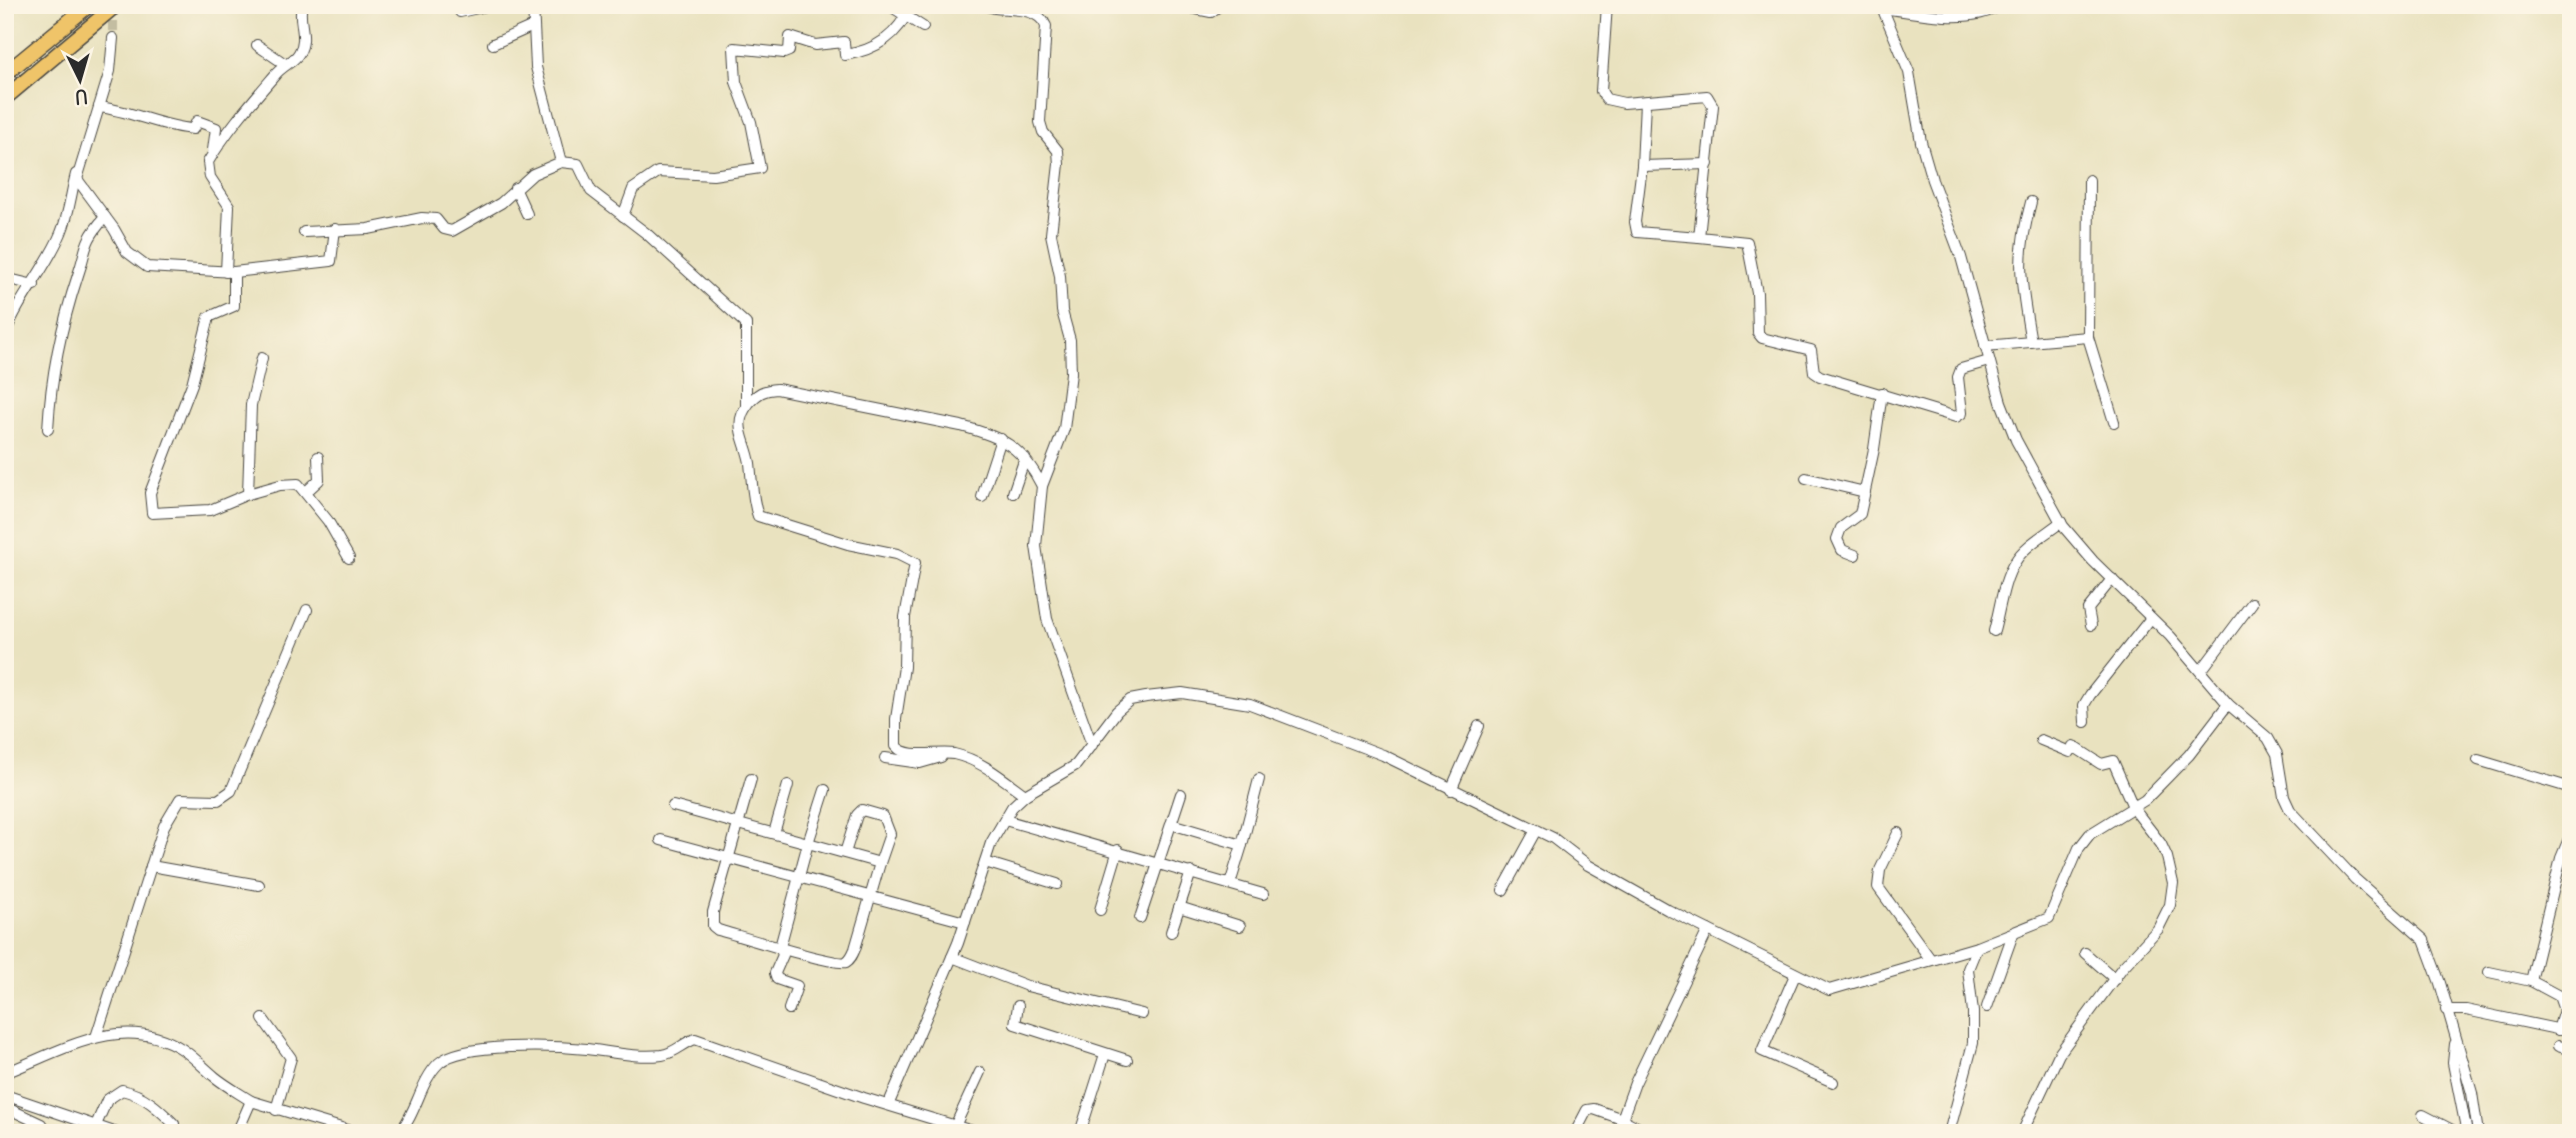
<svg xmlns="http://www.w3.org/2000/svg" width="2576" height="1138" font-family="Delius,sans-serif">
	<rect width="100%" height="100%" fill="#fcf5e5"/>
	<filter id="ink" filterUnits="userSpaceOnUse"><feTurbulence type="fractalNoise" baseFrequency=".0143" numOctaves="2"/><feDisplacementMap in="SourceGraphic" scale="14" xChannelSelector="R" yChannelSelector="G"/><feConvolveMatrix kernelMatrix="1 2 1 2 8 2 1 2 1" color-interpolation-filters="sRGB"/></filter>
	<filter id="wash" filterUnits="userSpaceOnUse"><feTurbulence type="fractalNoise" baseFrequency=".00686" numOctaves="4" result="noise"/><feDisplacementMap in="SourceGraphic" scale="28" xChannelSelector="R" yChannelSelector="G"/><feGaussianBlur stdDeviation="1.57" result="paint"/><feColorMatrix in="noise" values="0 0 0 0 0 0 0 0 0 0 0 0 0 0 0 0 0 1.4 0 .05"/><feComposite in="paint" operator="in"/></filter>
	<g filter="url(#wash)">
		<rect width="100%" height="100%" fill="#e9e2bf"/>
	</g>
	<g filter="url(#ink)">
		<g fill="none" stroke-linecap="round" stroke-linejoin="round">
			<path stroke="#c3bda1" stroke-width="10" stroke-dasharray="10 5" stroke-linecap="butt" d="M 113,6 L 113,38"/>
			<defs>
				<g id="minor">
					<path d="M 533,5 L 536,67 L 561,162 L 578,164 L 591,191 L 647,234 L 746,324 L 746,407"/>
					<path d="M 889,5 L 923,27"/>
					<path d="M 982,5 L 995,8"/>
					<path d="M 995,5 L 995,8 C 1013,10 1038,7 1046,26 L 1040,122 L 1043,132 L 1058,151 L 1059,164 L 1051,234 L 1060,276 L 1062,311 L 1070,340 L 1071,373 L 1064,429 L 1042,486 L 1036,546 L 1047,619 L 1092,745"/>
					<path d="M 1177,5 L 1211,12 L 1220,5"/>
					<path d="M 1607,5 L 1601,91 L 1606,99 L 1624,103 L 1707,96 L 1713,106 L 1699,237 L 1747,242 L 1757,293 L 1758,333 L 1762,338 L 1811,350 L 1814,372 L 1820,376 L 1956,417 L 1962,413 L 1958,377 L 1961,369 L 1989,361"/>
					<path d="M 1881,5 L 1909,72 L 1921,142 L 1932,180 L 1961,257 L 2001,402 L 2016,440 L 2063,526 L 2093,561 L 2170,636 L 2228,704 L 2268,738 L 2277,754 L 2284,797 L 2290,810 L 2355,879 L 2424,940 L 2440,983 L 2472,1093 L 2478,1133"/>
					<path d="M 1882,8 C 1917,12 1968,26 2001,5"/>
					<path d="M 460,12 L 491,5"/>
					<path d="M 113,38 L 110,71 L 77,179 L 114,229 L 127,252 L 147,267 L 234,272 L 331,261 L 335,229"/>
					<path d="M 493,44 L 533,26"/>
					<path d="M 257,45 L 285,64"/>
					<path d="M 1645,102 L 1642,166 L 1708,164"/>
					<path d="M 99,107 C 132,111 162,127 193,129 L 197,121 L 216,128 L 213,150"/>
					<path d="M 1642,166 L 1635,222 L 1637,232 L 1699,237"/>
					<path d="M 2089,180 L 2088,337 L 2114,422"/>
					<path d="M 515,188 L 527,214"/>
					<path d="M 623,216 L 633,189 L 658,172 L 713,175 L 760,168 L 751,122 L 736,82 L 734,48 L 784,53 L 789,51 L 790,37 L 815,45 L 844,42 L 845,55 C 876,50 898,36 911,5"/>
					<path d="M 304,232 L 368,229 L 422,218 L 436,219 L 444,229 L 452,231 L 501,203 L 533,174 L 561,162"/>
					<path d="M 226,272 L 229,206 L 210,177 L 208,162 C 227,130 251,103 275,75 C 282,66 294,62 299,53 C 309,37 297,21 302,5"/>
					<path d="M 234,272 L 234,306 L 209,317 L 192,384 L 150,493 L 152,513 L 210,510 L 248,494 L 251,405 L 262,358"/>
					<path d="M 5,278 L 34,285"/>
					<path d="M 5,334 C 19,297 46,269 61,233 C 69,215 71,193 76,174"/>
					<path d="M 2031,342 C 2021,283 2015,261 2031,202"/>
					<path d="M 1985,346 L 2088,337"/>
					<path d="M 48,429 C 51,375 61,326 78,275 C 88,246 82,244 105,217"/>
					<path d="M 1806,478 L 1865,492"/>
					<path d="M 306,492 L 319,480 L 318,457"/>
					<path d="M 1013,493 L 1025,458"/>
					<path d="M 248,494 L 280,485 L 298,484 L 328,521 L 349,558"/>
					<path d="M 982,497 L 1001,439"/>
					<path d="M 1855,555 L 1842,550 L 1837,539 L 1841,528 L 1860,514 L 1874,449 L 1882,393"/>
					<path d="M 2091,625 L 2088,609 L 2112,579"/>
					<path d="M 1994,631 C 2000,609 2003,580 2015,562 C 2025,545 2046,534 2061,522"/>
					<path d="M 2201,671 L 2252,603"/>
					<path d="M 2085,722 L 2084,705 L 2090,695 L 2151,618"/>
					<path d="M 885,758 L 920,763 L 941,757"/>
					<path d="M 2478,760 L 2571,788"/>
					<path d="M 751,779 L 713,912 L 713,926 L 718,930 C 737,935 834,966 846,962 C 851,959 853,954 855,949 L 880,863 L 808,843 L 780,947 L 783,955 L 775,973 L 777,979 L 797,986 L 789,1009"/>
					<path d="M 1451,790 L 1479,726"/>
					<path d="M 1025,795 C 1003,779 981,760 954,754 C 938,751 907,760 896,746 L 896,719 L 904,667 L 905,617 L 915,563 L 897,554 L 848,544 L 758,516 C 752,499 752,481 750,463 C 746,439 731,425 749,403 C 758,393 763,390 777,389 L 961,426 C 1002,437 1022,446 1042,486"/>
					<path d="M 673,806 L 808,843 L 825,790"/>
					<path d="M 1005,820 L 1263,894"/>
					<path d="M 1171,824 L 1242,845 L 1230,884"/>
					<path d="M 774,833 L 788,785"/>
					<path d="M 1898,833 L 1880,870 L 1878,887 L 1931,960"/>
					<path d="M 661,840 L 965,922"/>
					<path d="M 1242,845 L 1259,779"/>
					<path d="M 845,853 L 857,815 L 862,810 L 883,816 L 890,834 L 880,863"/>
					<path d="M 985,862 L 1057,884"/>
					<path d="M 151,866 L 259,885"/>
					<path d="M 1503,890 L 1536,830"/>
					<path d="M 1179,907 L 1240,926"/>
					<path d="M 1100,910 L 1118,850"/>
					<path d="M 1140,918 L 1181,794"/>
					<path d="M 1171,932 L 1191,872"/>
					<path d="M 2085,953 L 2115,979"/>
					<path d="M 952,957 L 1027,986 L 1142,1014"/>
					<path d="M 2489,972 L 2531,981 L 2559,996 L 2564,1010 L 2558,1030"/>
					<path d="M 1795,975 L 1762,1051 L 1833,1082"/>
					<path d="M 2531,981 L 2561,858 L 2571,834"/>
					<path d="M 1018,1006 L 1015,1024 L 1127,1060"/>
					<path d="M 1987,1007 L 2013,934"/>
					<path d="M 2446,1010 L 2466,1010 L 2571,1032"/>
					<path d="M 263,1019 L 291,1058 L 276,1110"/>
					<path d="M 96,1037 L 164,826 L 180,799 L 218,800 L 231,791 L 307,610"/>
					<path d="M 2455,1044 L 2453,1063 L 2467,1133"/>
					<path d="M 2558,1046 L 2571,1050"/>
					<path d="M 5,1073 C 63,1050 123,1012 182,1049 C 194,1057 204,1068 215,1077 C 226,1086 239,1093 251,1101"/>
					<path d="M 5,1095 L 117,1133"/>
					<path d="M 889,1103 L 958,943 L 991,843 L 1012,807 L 1025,795 L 1076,765 L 1117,711 L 1130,700 L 1146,697 L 1182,693 L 1250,704 L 1383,755 L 1553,838 L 1588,865 L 1668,910 L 1829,990 L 1977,947 L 2049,918 L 2079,848 L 2090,834 L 2145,800 L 2189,755 L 2228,704"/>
					<path d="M 5,1107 L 41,1124 L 46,1133"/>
					<path d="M 2423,1115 L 2458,1133"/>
					<path d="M 1622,1119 L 1648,1133"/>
					<path d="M 956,1124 L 980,1072"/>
					<path d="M 96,1125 L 107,1100 L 122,1090 C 144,1095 158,1108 174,1124 L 171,1133"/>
					<path d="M 237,1133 L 251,1101 L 358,1133"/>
					<path d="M 399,1133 C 417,1113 420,1081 439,1063 C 462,1042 556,1046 587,1049 C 612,1052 637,1058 662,1055 C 675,1053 683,1043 695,1039 L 864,1098 L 979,1133"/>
					<path d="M 1080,1133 L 1105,1054"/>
					<path d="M 1575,1133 L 1587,1110 L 1594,1109 L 1622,1119 L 1635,1083 L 1708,930"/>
					<path d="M 1949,1133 L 1973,1043 L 1973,1012 L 1968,969 L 1977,947"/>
					<path d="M 2022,1133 L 2059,1054 L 2122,968 L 2158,929 L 2170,905 L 2173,883 L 2167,857 L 2161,844 L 2134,809 L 2113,761 L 2101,764 L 2073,746 L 2070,752 L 2041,740"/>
				</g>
				<g id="highway">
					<path d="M 5,74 L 89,5"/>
					<path d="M 5,98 L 116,5"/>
				</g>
			</defs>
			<use href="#minor" stroke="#484641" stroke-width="12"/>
			<use href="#highway" stroke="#484641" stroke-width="17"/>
			<use href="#minor" stroke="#fff" stroke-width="10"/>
			<use href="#highway" stroke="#efc469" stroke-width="14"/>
		</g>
	</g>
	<rect width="2576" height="1138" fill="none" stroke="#fcf5e5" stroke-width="28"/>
	<g transform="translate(80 80) rotate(175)" stroke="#fcf5e5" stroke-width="5" paint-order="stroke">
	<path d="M0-5L12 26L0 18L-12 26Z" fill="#2b2b2b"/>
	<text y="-10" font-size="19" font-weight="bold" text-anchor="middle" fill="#2b2b2b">U</text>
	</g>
</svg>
